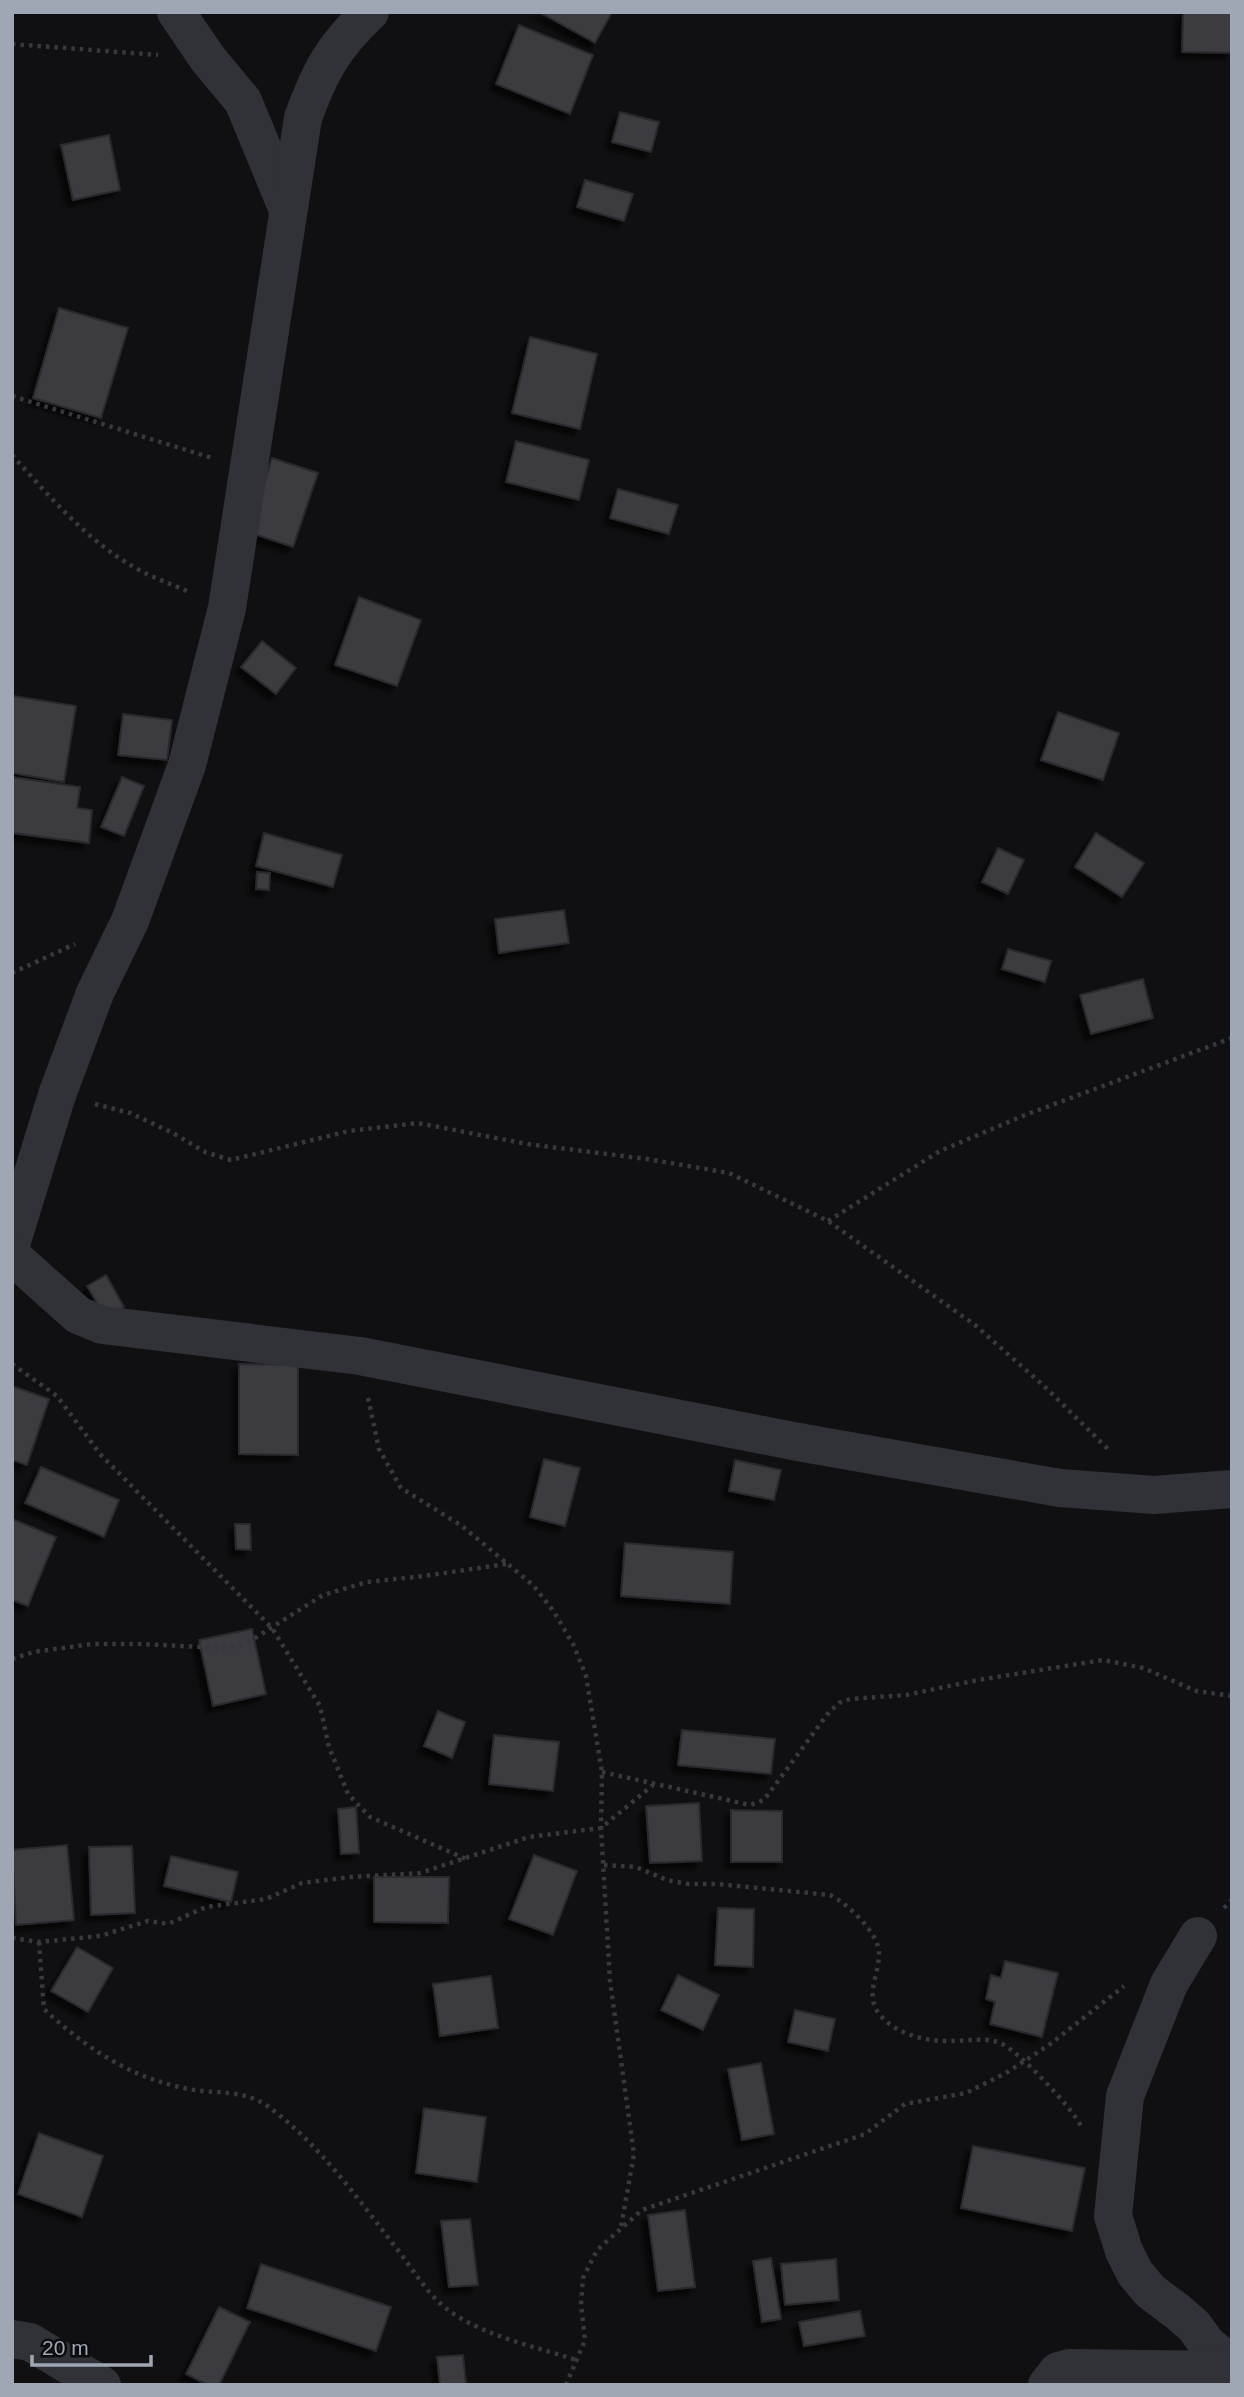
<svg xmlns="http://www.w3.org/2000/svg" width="1244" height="2397" font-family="Helvetica,sans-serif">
	<defs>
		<filter id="shadow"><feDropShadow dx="-6" dy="6" stdDeviation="2" flood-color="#0009"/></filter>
	</defs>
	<rect width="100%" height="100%" fill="#101012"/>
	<g fill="#3a3b40" stroke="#2a2a2e" stroke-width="2" filter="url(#shadow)">
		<path d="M 539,12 L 612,12 L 595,43 Z"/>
		<path d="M 1183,12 L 1232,12 L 1232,53 L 1182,52 Z"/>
		<path d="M 519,25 L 593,55 L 570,114 L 496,84 Z"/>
		<path d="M 620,112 L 659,122 L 651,152 L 612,142 Z"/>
		<path d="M 109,135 L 120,190 L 73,200 L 61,145 Z"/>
		<path d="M 585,180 L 633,194 L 624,221 L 577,207 Z"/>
		<path d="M 59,308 L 128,328 L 101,418 L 33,398 Z"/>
		<path d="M 530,337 L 597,354 L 580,429 L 512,413 Z"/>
		<path d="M 516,441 L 589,460 L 579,500 L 506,482 Z"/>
		<path d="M 272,458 L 318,473 L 293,547 L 248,532 Z"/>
		<path d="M 618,489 L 678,505 L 669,534 L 610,518 Z"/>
		<path d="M 359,597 L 421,620 L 397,686 L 335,665 Z"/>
		<path d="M 262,641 L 296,668 L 276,694 L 241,667 Z"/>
		<path d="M 13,696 L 76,706 L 64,782 L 12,773 Z"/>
		<path d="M 1058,712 L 1119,733 L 1103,780 L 1041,760 Z"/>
		<path d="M 123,714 L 172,720 L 167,760 L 118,755 Z"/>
		<path d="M 12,777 L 80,787 L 77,808 L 92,810 L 89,843 L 12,833 Z"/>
		<path d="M 122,777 L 144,786 L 124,836 L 101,827 Z"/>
		<path d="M 264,833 L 342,855 L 333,887 L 256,866 Z"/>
		<path d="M 1096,833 L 1144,863 L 1122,897 L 1075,867 Z"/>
		<path d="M 998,848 L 1024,860 L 1008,894 L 982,882 Z"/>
		<path d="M 257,872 L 270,873 L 269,890 L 256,889 Z"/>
		<path d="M 564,910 L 569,943 L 499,953 L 495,919 Z"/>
		<path d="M 1008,949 L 1051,961 L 1045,982 L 1002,969 Z"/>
		<path d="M 1143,979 L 1153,1018 L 1091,1034 L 1080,995 Z"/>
		<path d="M 106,1275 L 124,1307 L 106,1318 L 87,1286 Z"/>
		<path d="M 239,1364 L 298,1365 L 298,1455 L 239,1454 Z"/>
		<path d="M 12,1386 L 49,1399 L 27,1465 L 12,1460 Z"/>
		<path d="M 544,1459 L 580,1468 L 565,1526 L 530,1517 Z"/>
		<path d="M 735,1460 L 781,1470 L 774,1500 L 729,1491 Z"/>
		<path d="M 41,1467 L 119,1500 L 104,1537 L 25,1503 Z"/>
		<path d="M 12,1519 L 56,1537 L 28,1606 L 12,1600 Z"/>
		<path d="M 235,1524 L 250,1524 L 251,1550 L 236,1549 Z"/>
		<path d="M 625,1543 L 733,1552 L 730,1604 L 621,1596 Z"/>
		<path d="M 252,1629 L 266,1694 L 213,1706 L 199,1640 Z"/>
		<path d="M 438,1711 L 465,1722 L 452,1758 L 424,1746 Z"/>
		<path d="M 682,1730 L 775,1739 L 771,1774 L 678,1765 Z"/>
		<path d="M 494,1735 L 559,1742 L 553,1791 L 489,1784 Z"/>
		<path d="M 699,1803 L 702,1861 L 650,1863 L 646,1806 Z"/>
		<path d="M 356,1807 L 359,1853 L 341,1854 L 338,1809 Z"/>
		<path d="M 731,1810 L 782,1811 L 782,1862 L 731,1862 Z"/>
		<path d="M 67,1845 L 74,1920 L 16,1925 L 12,1850 Z"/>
		<path d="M 132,1846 L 135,1913 L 91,1915 L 89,1847 Z"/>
		<path d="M 534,1855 L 577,1871 L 553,1935 L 509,1919 Z"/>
		<path d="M 171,1856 L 238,1872 L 231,1902 L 164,1886 Z"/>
		<path d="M 374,1877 L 449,1877 L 448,1923 L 374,1922 Z"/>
		<path d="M 718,1908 L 754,1909 L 753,1967 L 715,1965 Z"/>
		<path d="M 77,1947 L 113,1968 L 88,2012 L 51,1991 Z"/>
		<path d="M 1005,1961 L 1058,1973 L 1042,2037 L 990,2024 L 995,2002 L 986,1999 L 991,1975 L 1001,1978 Z"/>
		<path d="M 678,1975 L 719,1995 L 703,2030 L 661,2010 Z"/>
		<path d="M 491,1976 L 498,2028 L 440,2036 L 433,1984 Z"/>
		<path d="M 795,2010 L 835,2019 L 828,2051 L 788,2042 Z"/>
		<path d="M 761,2063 L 774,2134 L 742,2140 L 728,2069 Z"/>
		<path d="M 424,2108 L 486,2117 L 477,2182 L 416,2173 Z"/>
		<path d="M 39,2133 L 103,2156 L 82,2217 L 18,2194 Z"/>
		<path d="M 973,2146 L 1085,2168 L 1072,2231 L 961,2208 Z"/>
		<path d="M 685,2210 L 695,2287 L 658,2291 L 648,2215 Z"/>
		<path d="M 470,2219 L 478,2285 L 449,2287 L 441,2221 Z"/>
		<path d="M 771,2258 L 781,2319 L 762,2322 L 753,2261 Z"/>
		<path d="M 836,2259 L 839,2300 L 785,2305 L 781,2264 Z"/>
		<path d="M 261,2264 L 391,2307 L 376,2351 L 247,2308 Z"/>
		<path d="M 219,2307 L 250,2322 L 219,2385 L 208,2385 L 186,2374 Z"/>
		<path d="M 860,2311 L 865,2336 L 804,2346 L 799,2322 Z"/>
		<path d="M 463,2355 L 466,2385 L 440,2385 L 437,2357 Z"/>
	</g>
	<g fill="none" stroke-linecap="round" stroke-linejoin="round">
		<g stroke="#37393e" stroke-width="4.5" stroke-dasharray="3.5 5" stroke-linecap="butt">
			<path d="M 12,44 L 158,55"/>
			<path d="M 12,396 L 212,458"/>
			<path d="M 12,455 C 51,498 91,546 145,573 C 159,580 174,585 189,592"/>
			<path d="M 12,973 L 75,944"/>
			<path d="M 95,1104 L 130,1113 L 173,1133 L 205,1152 L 231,1160 L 349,1131 L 418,1123 L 527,1144 L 647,1159 L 729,1173 L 828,1221 L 975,1325 L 1044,1386 L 1110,1451"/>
			<path d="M 828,1221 L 940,1151 L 1025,1115 L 1232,1038"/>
			<path d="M 12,1364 L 57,1396 L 100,1454 L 272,1628 L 320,1706 L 329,1747 L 348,1794 L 370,1817 L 466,1859"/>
			<path d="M 368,1398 L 379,1449 L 401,1488 L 462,1526 L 534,1586 L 554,1612 L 573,1644 L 586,1676 L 602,1772 L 601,1828 L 610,1981 L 634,2154 L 621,2227"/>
			<path d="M 12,1659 L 33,1652 L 92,1644 L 142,1644 L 219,1648 L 244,1645 L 323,1595 L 367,1582 L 424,1576 L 506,1564"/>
			<path d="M 602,1772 L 750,1805 L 764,1800 L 829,1712 L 839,1703 L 850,1699 L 906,1695 L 978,1680 L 1103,1660 L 1143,1668 L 1196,1691 L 1232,1696"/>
			<path d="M 604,1865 L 636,1867 L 667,1880 L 688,1884 L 717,1884 L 830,1895 C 847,1903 880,1934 879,1954 C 879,1975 864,1996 880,2015 C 897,2035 928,2042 953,2041 C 969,2041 985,2037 1000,2043 C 1017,2049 1073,2109 1081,2126"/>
			<path d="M 1224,1908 L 1232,1900"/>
			<path d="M 12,1938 L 39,1942 L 100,1936 L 148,1921 L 168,1924 L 206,1907 L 266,1899 L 302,1883 L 351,1877 L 420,1873 L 529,1837 L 601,1828 L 653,1785"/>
			<path d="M 39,1942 L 44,2009 C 77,2040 117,2069 161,2082 C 174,2086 189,2090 203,2091 C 226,2093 248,2092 269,2107 C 320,2145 358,2199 397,2249 C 416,2273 430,2300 457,2316 C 492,2338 537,2347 576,2360"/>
			<path d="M 566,2385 L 585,2340 L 581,2304 L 583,2278 L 597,2250 L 642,2210 L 865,2134 L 905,2104 L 966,2093 L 1006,2073 L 1049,2045 L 1124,1986"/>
		</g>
		<g stroke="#313237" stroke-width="38">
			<path d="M 176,12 L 208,59 L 243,101 L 288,210"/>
			<path d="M 12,1241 L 57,1095 L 95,993 L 130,921 L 187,765 L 227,608 L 303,118 C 320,71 333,47 370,12"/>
			<path d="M 12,1256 L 78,1315 L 102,1325 L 360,1356 L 798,1442 L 1060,1488 L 1154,1495 L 1232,1489"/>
			<path d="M 1198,1936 L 1169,1984 L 1125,2096 L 1113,2216 L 1124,2251 L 1135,2273 L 1150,2291 L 1178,2312 L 1194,2326 L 1207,2344 L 1232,2364"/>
			<path d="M 12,2339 L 30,2342 L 102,2385"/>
			<path d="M 1047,2385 L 1058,2371 L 1069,2368 L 1232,2370"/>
		</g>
	</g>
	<rect width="1244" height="2397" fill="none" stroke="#a0a7b4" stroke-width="28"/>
	<path d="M32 2355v10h119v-10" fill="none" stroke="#a0a7b4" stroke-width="3.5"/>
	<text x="42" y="2355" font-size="21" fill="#a0a7b4" stroke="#0b0b0d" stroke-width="5" paint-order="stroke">20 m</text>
</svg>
